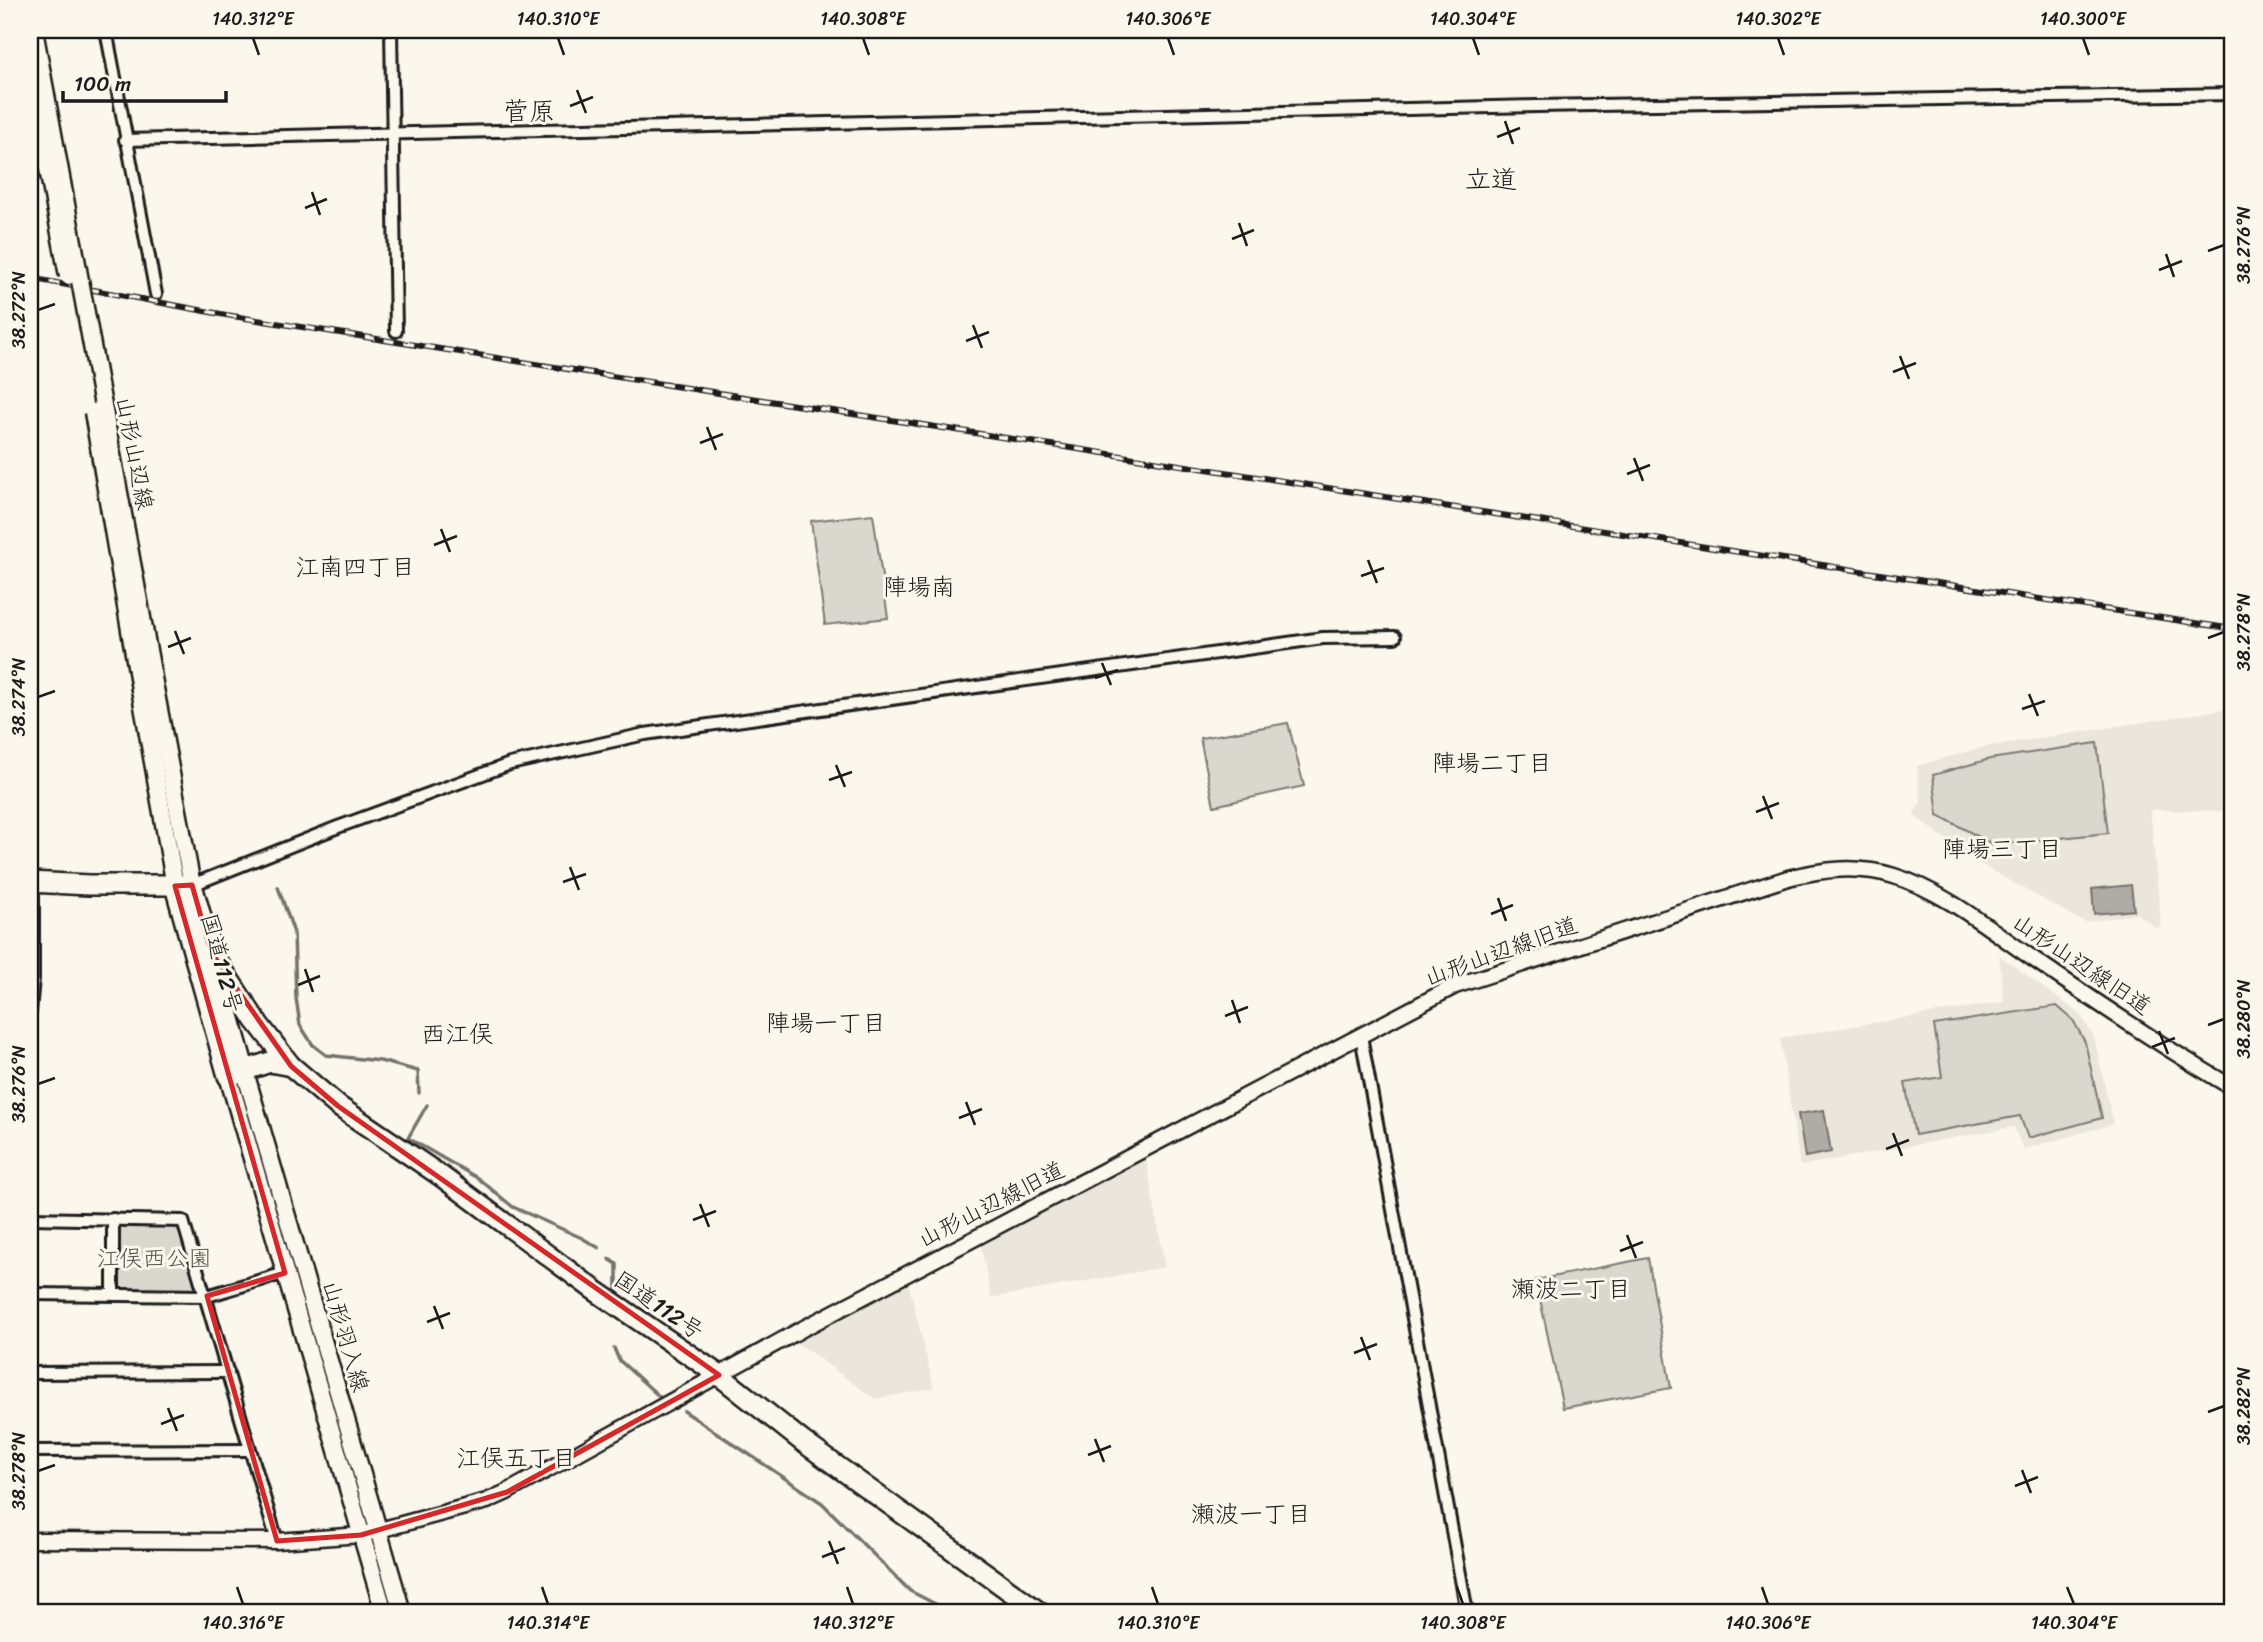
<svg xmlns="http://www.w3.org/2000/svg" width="2263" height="1642" font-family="Sriracha,'Klee One',sans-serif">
	<rect width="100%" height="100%" fill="#fbf7ec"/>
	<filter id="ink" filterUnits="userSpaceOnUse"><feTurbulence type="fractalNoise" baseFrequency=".0143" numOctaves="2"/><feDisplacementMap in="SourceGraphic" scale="14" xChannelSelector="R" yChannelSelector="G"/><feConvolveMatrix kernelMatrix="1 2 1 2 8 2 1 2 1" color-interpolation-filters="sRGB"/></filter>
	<g filter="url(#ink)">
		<g fill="#eae6dc">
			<path d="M 2233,708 L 2233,811 L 2150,810 L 2161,922 L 2158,929 L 2137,914 L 2084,922 L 1992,871 L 1959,849 L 1917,818 L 1914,813 L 1921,802 L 1917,766 L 1984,747 Z"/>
			<path d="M 1999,955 L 2080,1014 L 2094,1037 L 2113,1124 L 2024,1149 L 2013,1127 L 1800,1166 L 1780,1038 L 2004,1002 Z"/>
			<path d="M 1146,1159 L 1165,1267 L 991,1298 L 981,1246 Z"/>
			<path d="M 908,1281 L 934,1388 L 875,1399 L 796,1342 Z"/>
		</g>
		<g fill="#dad7ce" stroke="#7b7a75" stroke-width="2">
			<path d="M 873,514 L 888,618 L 825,625 L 811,521 Z"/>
			<path d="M 1288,723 L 1304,786 L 1214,806 L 1200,738 Z"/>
			<path d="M 2097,743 L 2108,833 L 1994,845 L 1938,815 L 1933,775 L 1990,759 Z"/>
			<path d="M 2057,1006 L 2073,1020 L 2085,1042 L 2102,1118 L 2028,1138 L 2020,1116 L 1915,1135 L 1905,1083 L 1942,1077 L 1934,1025 Z"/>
			<path d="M 113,1219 L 183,1221 L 207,1296 L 113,1294 Z"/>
			<path d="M 1648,1258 L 1671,1388 L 1563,1408 L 1536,1280 Z"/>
		</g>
		<g fill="#afaca5" stroke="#74726e" stroke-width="2">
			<path d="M 2131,885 L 2134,910 L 2094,914 L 2092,889 Z"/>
			<path d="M 1824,1110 L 1831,1152 L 1805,1157 L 1798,1114 Z"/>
		</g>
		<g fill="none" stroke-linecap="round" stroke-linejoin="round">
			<g stroke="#74726e" stroke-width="3.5">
				<path d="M 278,887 L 294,933 L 296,998 L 300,1025 L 313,1045 L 326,1055 L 380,1061 L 418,1071 L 419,1093"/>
				<path d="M 427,1105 L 408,1138 L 479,1179 L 513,1207 L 582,1238 L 599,1248"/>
				<path d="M 609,1259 L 617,1264 L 617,1291"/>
				<path d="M 614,1348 L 619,1360 L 661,1398"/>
				<path d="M 684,1411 L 822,1503 L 910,1591 L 951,1612"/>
			</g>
			<defs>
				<g id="street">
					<path d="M 106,30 L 156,294"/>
					<path d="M 391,30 L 396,331"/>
					<path d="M 125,140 L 1537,106 L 2233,94"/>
					<path d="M 192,885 L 338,827 L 510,764 L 645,734 L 1323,638 L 1395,637"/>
					<path d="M 30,1012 L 33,978 L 33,882"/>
					<path d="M 1361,1036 L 1467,1612"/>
					<path d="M 30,1218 L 183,1221 L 277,1541"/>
					<path d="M 30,1294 L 207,1296 L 285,1273"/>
					<path d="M 113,1294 L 113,1219"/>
					<path d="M 30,1373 L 228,1372"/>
					<path d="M 30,1451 L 250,1450"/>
				</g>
				<path id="secondary" d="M 30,1540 L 277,1541 L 361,1535 L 487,1501 L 507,1492 L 804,1328 L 1455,986 L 1788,878 C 1823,869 1858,865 1894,876 C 1944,891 1992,931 2035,960 C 2100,1005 2165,1048 2233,1088"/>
				<g id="primary">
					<path d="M 154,683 L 192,885"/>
					<path d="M 140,689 L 175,886"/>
					<path d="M 245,1072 L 402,1612"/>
					<path d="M 228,1076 L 384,1612"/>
				</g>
				<g id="highway">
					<path d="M 30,882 L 89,885 L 192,885 L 245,1072"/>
					<path d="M 175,886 L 228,1076 L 270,1062 L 291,1066"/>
					<path d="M 211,952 L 256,1021 L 291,1066 L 338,1106 L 441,1176 L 593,1289 L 719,1375 L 802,1441 L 1039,1612"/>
				</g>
			</defs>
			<use href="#street" stroke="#1c1c1c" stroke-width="16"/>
			<use href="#secondary" stroke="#1c1c1c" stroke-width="19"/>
			<use href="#primary" stroke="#1c1c1c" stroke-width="21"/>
			<use href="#highway" stroke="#1c1c1c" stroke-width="24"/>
			<use href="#street" stroke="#fbf7ec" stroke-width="10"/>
			<use href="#secondary" stroke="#fbf7ec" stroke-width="14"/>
			<use href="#primary" stroke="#fbf7ec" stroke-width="16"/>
			<use href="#highway" stroke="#fbf7ec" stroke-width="19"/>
			<defs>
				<path id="rail" d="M 30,278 L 226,315 L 763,400 L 2233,629"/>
			</defs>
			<use href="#rail" stroke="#1c1c1c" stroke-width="6"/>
			<use href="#rail" stroke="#fbf7ec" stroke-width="3.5" stroke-dasharray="10" stroke-linecap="butt"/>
			<defs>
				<g id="primary-bridge">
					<path d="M 34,30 L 154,683"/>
					<path d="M 30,73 L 68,276"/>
					<path d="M 93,412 L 140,689"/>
				</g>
			</defs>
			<use href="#primary-bridge" stroke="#1c1c1c" stroke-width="21" stroke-linecap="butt"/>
			<use href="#primary-bridge" stroke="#fbf7ec" stroke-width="16"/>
		</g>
	</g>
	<path fill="none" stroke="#d62828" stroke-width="5" stroke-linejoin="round" d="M 192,885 L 211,952 L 291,1066 L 338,1106 L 719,1375 L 507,1492 L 361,1535 L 277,1541 L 207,1296 L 285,1273 L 175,886 Z"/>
	<path fill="none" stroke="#1c1c1c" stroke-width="2.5" d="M 253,38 L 259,55M 558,38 L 564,55M 863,38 L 869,55M 1168,38 L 1174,55M 1473,38 L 1479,55M 1778,38 L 1784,55M 2083,38 L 2089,55M 577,90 L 586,113M 570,106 L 593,97M 1505,121 L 1513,144M 1497,137 L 1520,128M 312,192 L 320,215M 305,208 L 327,199M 1239,223 L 1247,246M 1232,239 L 1254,230M 2208,251 L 2224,245M 2166,254 L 2174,277M 2159,270 L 2182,261M 38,310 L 55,304M 973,325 L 982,348M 966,341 L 989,332M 1900,356 L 1909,379M 1893,372 L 1916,363M 707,427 L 716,450M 700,443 L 723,434M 1634,458 L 1643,481M 1627,474 L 1650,465M 441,529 L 450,552M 434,545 L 457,536M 1368,560 L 1377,583M 1361,576 L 1384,568M 175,631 L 184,654M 2208,638 L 2224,632M 168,647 L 191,638M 1102,663 L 1111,685M 1095,678 L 1118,670M 2029,694 L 2038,716M 38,697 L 55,691M 2022,709 L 2045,701M 836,765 L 845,787M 829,780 L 852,772M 1763,796 L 1772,819M 1756,812 L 1779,803M 570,867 L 579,890M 563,882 L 586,874M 1498,898 L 1506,921M 1491,914 L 1513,905M 305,969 L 313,992M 298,985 L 320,976M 1232,1000 L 1240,1023M 1225,1016 L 1248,1007M 2208,1025 L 2224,1019M 2159,1031 L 2168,1054M 2152,1047 L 2175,1038M 38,1084 L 55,1078M 966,1102 L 975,1125M 959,1118 L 982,1109M 1893,1133 L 1902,1156M 1886,1149 L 1909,1140M 700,1204 L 709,1227M 693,1220 L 716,1211M 1627,1235 L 1636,1258M 1620,1251 L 1643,1242M 434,1306 L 443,1329M 427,1322 L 450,1313M 1361,1337 L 1370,1360M 1354,1353 L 1377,1344M 168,1408 L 177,1431M 2208,1412 L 2224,1406M 161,1424 L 184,1415M 1095,1439 L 1104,1462M 1088,1455 L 1111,1446M 2022,1470 L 2031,1493M 38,1471 L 55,1465M 2015,1486 L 2038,1477M 829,1541 L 838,1564M 822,1557 L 845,1548M 237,1587 L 243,1604M 542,1587 L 548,1604M 847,1587 L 853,1604M 1152,1587 L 1158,1604M 1457,1587 L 1463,1604M 1762,1587 L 1768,1604M 2067,1587 L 2074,1604"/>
	<g text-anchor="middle" stroke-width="6" stroke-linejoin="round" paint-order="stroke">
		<g font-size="23" fill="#1c1c1c" stroke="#fbf7ec">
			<text transform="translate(135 453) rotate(79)" y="8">山形山辺線</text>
			<text transform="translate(1501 951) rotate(-20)" y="8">山形山辺線旧道</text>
			<text transform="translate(222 963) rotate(75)" y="8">国道112号</text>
			<text transform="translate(2082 964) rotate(34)" y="8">山形山辺線旧道</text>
			<text transform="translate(991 1204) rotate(-27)" y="8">山形山辺線旧道</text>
			<text transform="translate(659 1305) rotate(34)" y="8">国道112号</text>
			<text transform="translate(346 1336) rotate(74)" y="8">山形羽入線</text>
		</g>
		<g font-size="23" fill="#555451" stroke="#fbf7ec">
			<text x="154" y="1266">江俣西公園</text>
		</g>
		<g font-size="24" fill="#1c1c1c" stroke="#fbf7ec">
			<text x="355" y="575">江南四丁目</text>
			<text x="919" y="595">陣場南</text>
			<text x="1492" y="771">陣場二丁目</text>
			<text x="2002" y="857">陣場三丁目</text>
			<text x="826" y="1031">陣場一丁目</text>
			<text x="457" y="1042">西江俣</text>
			<text x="1571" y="1297">瀬波二丁目</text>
			<text x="516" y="1466">江俣五丁目</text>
			<text x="1251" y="1522">瀬波一丁目</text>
		</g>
		<g font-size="26" fill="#1c1c1c" stroke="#fbf7ec">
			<text x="529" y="120">菅原</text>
			<text x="1491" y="188">立道</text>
		</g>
	</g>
	<rect width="2263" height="1642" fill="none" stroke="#fbf7ec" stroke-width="77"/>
	<path d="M63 91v10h163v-10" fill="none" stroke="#1c1c1c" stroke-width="3.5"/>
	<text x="74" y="91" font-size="21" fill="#1c1c1c" stroke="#fbf7ec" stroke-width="5" paint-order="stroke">100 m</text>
	<rect x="38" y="38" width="2186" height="1566" fill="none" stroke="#1c1c1c" stroke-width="2.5"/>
	<g font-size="18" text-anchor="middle" fill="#1c1c1c">
		<text x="253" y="25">140.312°E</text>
		<text x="558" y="25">140.310°E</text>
		<text x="863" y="25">140.308°E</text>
		<text x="1168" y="25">140.306°E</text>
		<text x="1473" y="25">140.304°E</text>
		<text x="1778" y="25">140.302°E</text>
		<text x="2083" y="25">140.300°E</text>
		<text transform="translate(2244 245) rotate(-90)" y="6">38.276°N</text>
		<text transform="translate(19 310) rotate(-90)" y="6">38.272°N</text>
		<text transform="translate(2244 632) rotate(-90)" y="6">38.278°N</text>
		<text transform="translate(19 697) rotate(-90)" y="6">38.274°N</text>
		<text transform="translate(2244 1019) rotate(-90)" y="6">38.280°N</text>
		<text transform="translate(19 1084) rotate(-90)" y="6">38.276°N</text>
		<text transform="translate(2244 1406) rotate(-90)" y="6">38.282°N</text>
		<text transform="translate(19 1471) rotate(-90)" y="6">38.278°N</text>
		<text x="243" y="1629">140.316°E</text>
		<text x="548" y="1629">140.314°E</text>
		<text x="853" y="1629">140.312°E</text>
		<text x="1158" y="1629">140.310°E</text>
		<text x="1463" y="1629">140.308°E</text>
		<text x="1768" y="1629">140.306°E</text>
		<text x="2074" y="1629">140.304°E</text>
	</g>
</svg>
